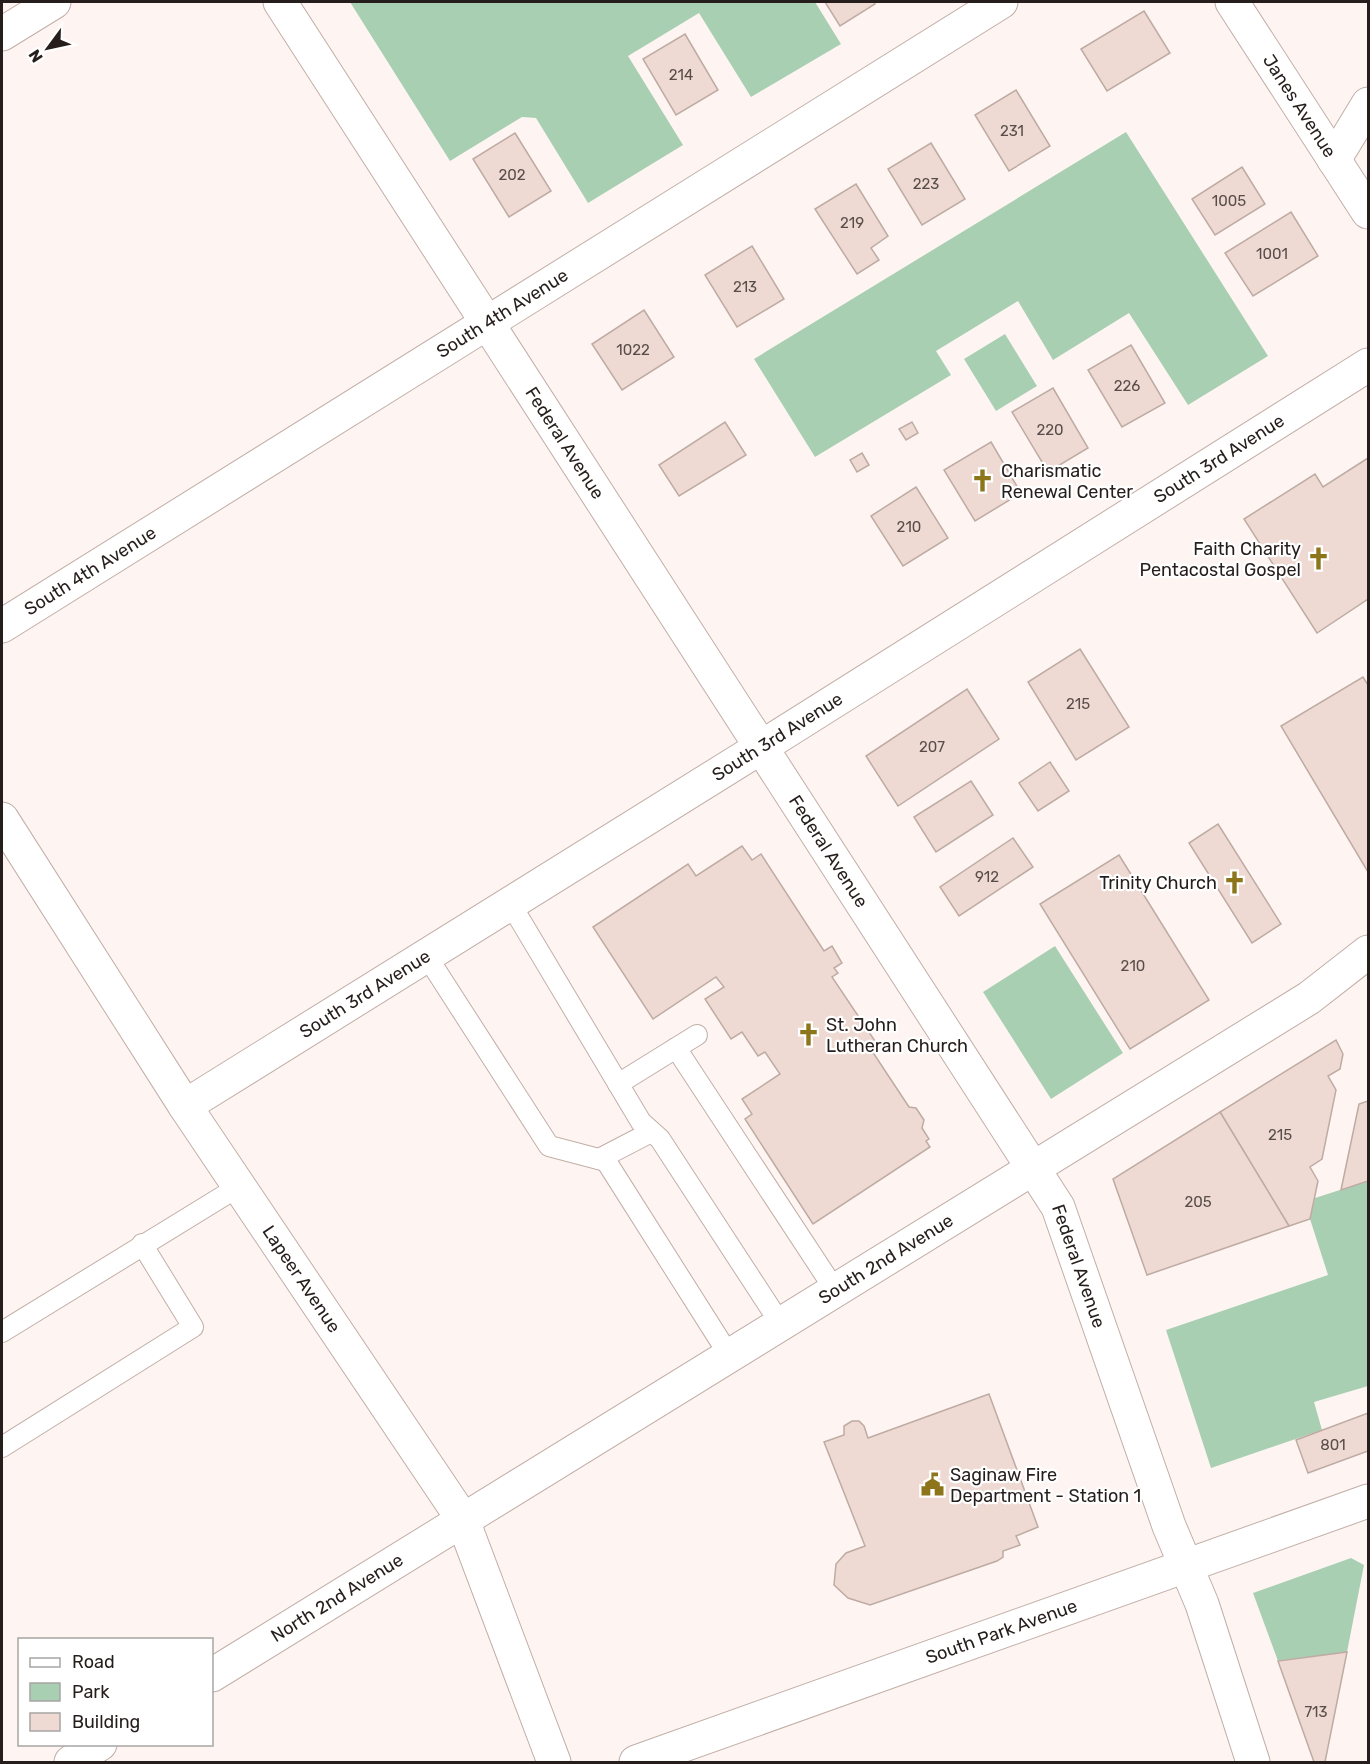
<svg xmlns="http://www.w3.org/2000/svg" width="1370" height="1764" font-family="Rubik,sans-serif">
	<rect width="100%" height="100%" fill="#fef5f2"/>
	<g fill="#a9cfb2">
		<path d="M 350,2 L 815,2 L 841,44 L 751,97 L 699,13 L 628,56 L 683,145 L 588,203 L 536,118 L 522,117 L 450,161 Z"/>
		<path d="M 1126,132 L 1268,356 L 1188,405 L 1129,313 L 1053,360 L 1018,301 L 936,351 L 951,375 L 815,457 L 754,359 Z"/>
		<path d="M 1005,334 L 1037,386 L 996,411 L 964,359 Z"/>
		<path d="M 1055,946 L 1123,1053 L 1051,1099 L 983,992 Z"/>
		<path d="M 1368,1181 L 1368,1386 L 1314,1402 L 1322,1430 L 1211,1468 L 1166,1330 L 1328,1275 L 1310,1219 L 1315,1198 Z"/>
		<path d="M 1351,1558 L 1364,1565 L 1347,1652 L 1278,1661 L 1253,1593 Z"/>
	</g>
	<g fill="#efdad3" stroke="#beaba3" stroke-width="1.5">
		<path d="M 825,2 L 874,2 L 875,4 L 840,26 Z"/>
		<path d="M 1144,11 L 1170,53 L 1107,91 L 1081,49 Z"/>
		<path d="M 685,34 L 718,90 L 676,115 L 643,59 Z"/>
		<path d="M 1016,90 L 1050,146 L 1009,171 L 975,115 Z"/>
		<path d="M 515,133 L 551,191 L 509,217 L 473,159 Z"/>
		<path d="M 931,143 L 965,199 L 922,225 L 888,169 Z"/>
		<path d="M 1242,167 L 1265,204 L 1215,235 L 1192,199 Z"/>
		<path d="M 856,184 L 888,236 L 871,248 L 879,260 L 857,274 L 815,209 Z"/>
		<path d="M 1291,212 L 1318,256 L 1253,296 L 1225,253 Z"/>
		<path d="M 752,246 L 784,299 L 737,327 L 705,275 Z"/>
		<path d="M 644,310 L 674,357 L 622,390 L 592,344 Z"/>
		<path d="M 1131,345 L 1165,403 L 1122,427 L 1088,370 Z"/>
		<path d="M 1053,388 L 1088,448 L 1048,472 L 1012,412 Z"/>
		<path d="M 725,422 L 746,455 L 679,496 L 659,465 Z"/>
		<path d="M 912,422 L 918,433 L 906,440 L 899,429 Z"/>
		<path d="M 991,442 L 1021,493 L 975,521 L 944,470 Z"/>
		<path d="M 862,453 L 869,465 L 857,472 L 850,460 Z"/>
		<path d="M 1368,458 L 1368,599 L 1317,633 L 1244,519 L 1315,474 L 1323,487 Z"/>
		<path d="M 916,487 L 948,538 L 903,566 L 871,516 Z"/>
		<path d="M 1080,649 L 1129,727 L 1076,760 L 1028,682 Z"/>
		<path d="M 1363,677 L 1368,685 L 1368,872 L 1281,726 Z"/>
		<path d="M 967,689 L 999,739 L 898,806 L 866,756 Z"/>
		<path d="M 1050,762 L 1069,791 L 1038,811 L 1019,783 Z"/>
		<path d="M 971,781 L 993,815 L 936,852 L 914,817 Z"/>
		<path d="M 1218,824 L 1281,924 L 1252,943 L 1189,843 Z"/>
		<path d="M 1013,838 L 1033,867 L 959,916 L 940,887 Z"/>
		<path d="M 742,846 L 752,860 L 761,854 L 824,951 L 832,946 L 842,963 L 834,968 L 838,973 L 832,977 L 877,1044 L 870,1048 L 909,1107 L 916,1108 L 924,1120 L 922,1128 L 929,1139 L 926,1141 L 930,1147 L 813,1224 L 745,1119 L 752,1114 L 742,1099 L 780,1074 L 765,1052 L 758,1056 L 742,1032 L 731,1039 L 705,999 L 724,987 L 716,977 L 653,1019 L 593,927 L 688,864 L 696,876 Z"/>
		<path d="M 1119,855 L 1209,1000 L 1130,1049 L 1040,904 Z"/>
		<path d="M 1336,1040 L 1343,1054 L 1340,1069 L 1328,1076 L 1336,1090 L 1322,1159 L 1310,1167 L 1318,1181 L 1310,1219 L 1289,1226 L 1220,1112 Z"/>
		<path d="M 1368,1101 L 1368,1181 L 1341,1190 L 1359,1104 Z"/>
		<path d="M 1220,1112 L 1289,1226 L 1147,1275 L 1113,1179 Z"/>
		<path d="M 989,1394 L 1038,1527 L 1016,1536 L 1020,1545 L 1003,1551 L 1003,1557 L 997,1561 L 870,1605 L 848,1598 L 834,1585 L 836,1564 L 846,1553 L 865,1546 L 824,1442 L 844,1435 L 844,1426 L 852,1421 L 859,1421 L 864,1426 L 868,1438 Z"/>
		<path d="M 1368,1413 L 1368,1451 L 1308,1473 L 1296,1440 Z"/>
		<path d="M 1347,1652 L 1325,1762 L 1314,1762 L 1278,1661 Z"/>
	</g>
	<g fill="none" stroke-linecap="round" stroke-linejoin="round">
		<defs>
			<g id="lane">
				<path d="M 510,903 L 641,1122 L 660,1139 L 780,1323"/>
				<path d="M 426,955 L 549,1146 L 606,1161 L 729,1355"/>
				<path d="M 676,1048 L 835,1290"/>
				<path d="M 618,1084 L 697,1035"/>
				<path d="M 599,1159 L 651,1132"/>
				<path d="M 2,1332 L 238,1187"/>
				<path d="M 2,1447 L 193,1327 L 142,1244"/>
			</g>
			<g id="street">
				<path id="s1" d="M 280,2 L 1058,1207 L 1169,1526 L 1202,1604 L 1253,1762"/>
				<path d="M 1334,160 L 1368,104"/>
				<path id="s2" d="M 2,626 L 1001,2"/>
				<path id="s3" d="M 185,1106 L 763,746 L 1368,365"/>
				<path d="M 462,1518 L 554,1762"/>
				<path id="s4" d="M 636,1762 L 1368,1501"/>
			</g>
			<g id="secondary">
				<path id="s5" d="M 1232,2 L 1368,212"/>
				<path d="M 2,34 L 54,2"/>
				<path id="s6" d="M 2,819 L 185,1106 L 462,1518"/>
				<path id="s7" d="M 212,1675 L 1309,998 L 1368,952"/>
				<path d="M 71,1762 L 100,1744"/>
			</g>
		</defs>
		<use href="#lane" stroke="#c2aea7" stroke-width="22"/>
		<use href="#street" stroke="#c2aea7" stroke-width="35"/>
		<use href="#secondary" stroke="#c2aea7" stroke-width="35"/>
		<use href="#lane" stroke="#fff" stroke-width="20"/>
		<use href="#street" stroke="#fff" stroke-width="33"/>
		<use href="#secondary" stroke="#fff" stroke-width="33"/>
	</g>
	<defs>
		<symbol id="church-bare" viewBox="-9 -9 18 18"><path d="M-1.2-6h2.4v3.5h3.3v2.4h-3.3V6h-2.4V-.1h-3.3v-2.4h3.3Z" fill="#8c751a" stroke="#fff" stroke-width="2.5" paint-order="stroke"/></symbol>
		<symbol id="civic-bare" viewBox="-9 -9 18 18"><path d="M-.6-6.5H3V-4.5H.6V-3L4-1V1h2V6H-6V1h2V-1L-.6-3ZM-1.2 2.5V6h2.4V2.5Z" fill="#8c751a" stroke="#fff" stroke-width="2.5" paint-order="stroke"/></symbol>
	</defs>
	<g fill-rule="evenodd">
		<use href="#church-bare" x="966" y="464" width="33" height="33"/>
		<use href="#church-bare" x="1302" y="542" width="33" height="33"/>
		<use href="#church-bare" x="1218" y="866" width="33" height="33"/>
		<use href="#church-bare" x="792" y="1018" width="33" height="33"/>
		<use href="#civic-bare" x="916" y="1468" width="33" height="33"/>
	</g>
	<g text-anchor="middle" stroke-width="4.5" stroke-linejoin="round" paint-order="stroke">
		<g font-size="15" fill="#584d4a">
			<text x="681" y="80">214</text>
			<text x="1012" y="136">231</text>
			<text x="512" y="180">202</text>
			<text x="926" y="189">223</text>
			<text x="1229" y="206">1005</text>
			<text x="852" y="228">219</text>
			<text x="1272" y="259">1001</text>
			<text x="745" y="292">213</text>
			<text x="633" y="355">1022</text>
			<text x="1127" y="391">226</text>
			<text x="1050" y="435">220</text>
			<text x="909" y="532">210</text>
			<text x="1078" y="709">215</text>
			<text x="932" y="752">207</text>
			<text x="987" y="882">912</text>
			<text x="1133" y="971">210</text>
			<text x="1280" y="1140">215</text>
			<text x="1198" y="1207">205</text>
			<text x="1333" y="1450">801</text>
			<text x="1316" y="1717">713</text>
		</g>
		<g font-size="18" fill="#261e1c" stroke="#fff">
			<text dy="6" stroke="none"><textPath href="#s5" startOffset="124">Janes Avenue</textPath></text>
			<text dy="6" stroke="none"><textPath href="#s2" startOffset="590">South 4th Avenue</textPath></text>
			<text dy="6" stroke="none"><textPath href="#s1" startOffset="525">Federal Avenue</textPath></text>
			<text dy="6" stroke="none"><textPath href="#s3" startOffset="1220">South 3rd Avenue</textPath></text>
			<text dy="6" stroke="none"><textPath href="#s2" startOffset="104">South 4th Avenue</textPath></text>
			<text dy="6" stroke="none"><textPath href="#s3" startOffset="698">South 3rd Avenue</textPath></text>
			<text dy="6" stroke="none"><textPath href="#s1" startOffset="1011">Federal Avenue</textPath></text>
			<text dy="6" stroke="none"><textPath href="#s3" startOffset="212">South 3rd Avenue</textPath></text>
			<text dy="6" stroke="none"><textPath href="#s7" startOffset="792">South 2nd Avenue</textPath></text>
			<text dy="6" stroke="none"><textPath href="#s1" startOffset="1497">Federal Avenue</textPath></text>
			<text dy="6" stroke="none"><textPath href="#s6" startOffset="549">Lapeer Avenue</textPath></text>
			<text dy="6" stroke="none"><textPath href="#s7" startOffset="147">North 2nd Avenue</textPath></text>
			<text dy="6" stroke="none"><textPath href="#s4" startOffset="388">South Park Avenue</textPath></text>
		</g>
		<g font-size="18" fill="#261e1c" stroke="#fff" text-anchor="start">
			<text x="1001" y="477">Charismatic<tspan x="1001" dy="21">Renewal Center</tspan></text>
			<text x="1301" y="555" text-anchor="end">Faith Charity<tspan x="1301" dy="21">Pentacostal Gospel</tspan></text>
			<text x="1217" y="889" text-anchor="end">Trinity Church</text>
			<text x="826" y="1031">St. John<tspan x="826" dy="21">Lutheran Church</tspan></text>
			<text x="950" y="1481">Saginaw Fire<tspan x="950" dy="21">Department - Station 1</tspan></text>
		</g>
	</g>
	<rect width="1370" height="1764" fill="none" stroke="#261e1c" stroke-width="6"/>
	<rect x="18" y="1638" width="195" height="108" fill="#ffffff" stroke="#a8a5a4" stroke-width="1.5"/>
	<rect x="30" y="1658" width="30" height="9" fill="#ffffff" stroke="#a8a5a4" stroke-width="1.5"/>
	<text x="72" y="1668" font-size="18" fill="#261e1c">Road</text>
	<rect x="30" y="1683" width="30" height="18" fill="#a9cfb2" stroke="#a8a5a4" stroke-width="1.5"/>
	<text x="72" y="1698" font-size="18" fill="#261e1c">Park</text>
	<rect x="30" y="1713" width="30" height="18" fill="#efdad3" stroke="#a8a5a4" stroke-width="1.5"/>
	<text x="72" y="1728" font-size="18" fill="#261e1c">Building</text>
	<g transform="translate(48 48) rotate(237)" stroke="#ffffff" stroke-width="4.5" paint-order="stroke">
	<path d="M0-4.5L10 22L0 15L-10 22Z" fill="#261e1c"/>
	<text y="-9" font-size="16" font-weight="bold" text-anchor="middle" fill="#261e1c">N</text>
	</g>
</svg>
